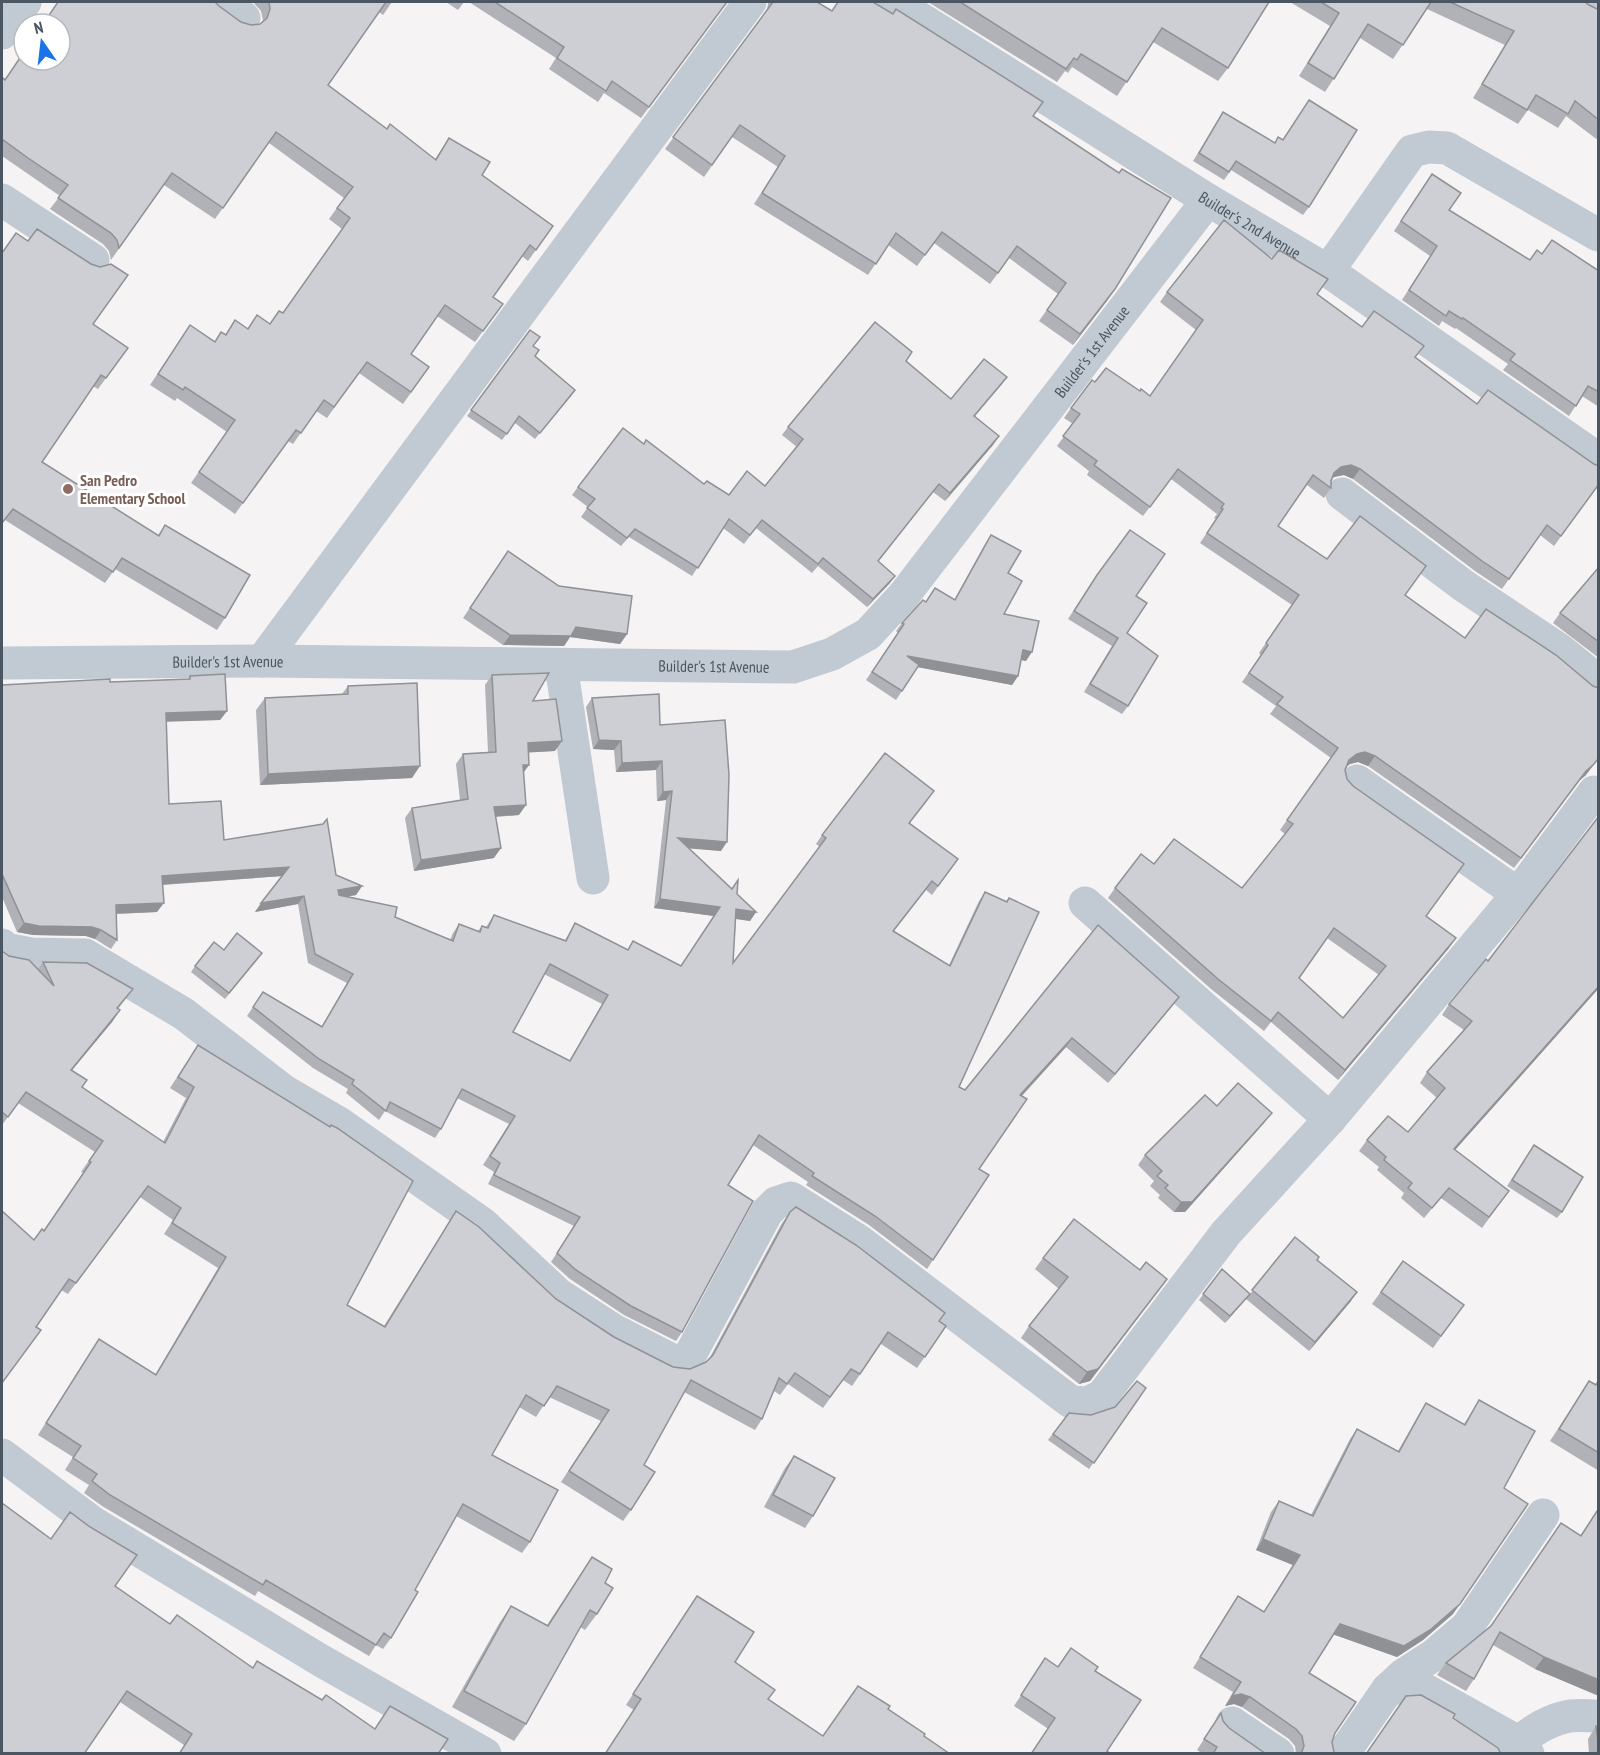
<svg xmlns="http://www.w3.org/2000/svg" width="1600" height="1755" font-family="'PT Sans Narrow',sans-serif">
	<rect width="100%" height="100%" fill="#f5f3f3"/>
	<g fill="none" stroke-linecap="round" stroke-linejoin="round">
		<g stroke="#c1cad2" stroke-width="33">
			<path d="M 222,2 L 244,18"/>
			<path id="s1" d="M 894,2 L 1208,200 L 1328,271 L 1598,459"/>
			<path d="M 1588,2 L 1598,7"/>
			<path d="M 2,33 L 25,2"/>
			<path d="M 2,200 L 93,260"/>
			<path d="M 1328,271 L 1412,151 L 1429,147 L 1447,148 L 1598,235"/>
			<path d="M 1342,494 L 1464,586 L 1560,650 L 1598,681"/>
			<path d="M 262,661 L 750,2"/>
			<path id="s2" d="M 2,663 L 262,661 L 793,667 L 832,654 L 868,634 L 904,595 L 1208,200"/>
			<path d="M 561,665 L 593,878"/>
			<path d="M 1357,781 L 1518,894"/>
			<path d="M 1085,903 L 1330,1119"/>
			<path d="M 2,945 L 5,949 L 31,954 L 85,955 L 184,1014 L 284,1091 L 339,1123 L 483,1224 L 558,1294 L 615,1331 L 674,1361 L 682,1361 L 689,1357 L 767,1212 L 776,1203 L 791,1198 L 859,1241 L 1071,1402 L 1087,1403 L 1102,1396 L 1226,1233 L 1330,1119 L 1518,894 L 1594,792"/>
			<path d="M 1388,1689 L 1418,1686 L 1518,1742 L 1528,1754"/>
			<path d="M 1232,1723 L 1278,1754"/>
			<path d="M 1343,1754 L 1388,1689 L 1403,1675 L 1434,1655 L 1467,1627 L 1543,1515"/>
			<path d="M 1509,1754 C 1521,1737 1544,1722 1565,1717 C 1575,1714 1588,1716 1598,1716"/>
		</g>
		<path stroke="#c1cad2" stroke-width="33" d="M 2,1455 L 92,1522 L 320,1660 L 485,1754"/>
	</g>
	<g fill="#b0b2b7" fill-rule="evenodd">
		<path d="M 253,2 L 392,2 L 383,15 L 379,12 L 328,85 L 387,129 L 435,159 L 449,138 L 482,175 L 553,226 L 528,261 L 522,256 L 493,297 L 503,304 L 475,342 L 437,316 L 411,354 L 429,367 L 403,404 L 359,373 L 327,418 L 316,411 L 293,444 L 288,441 L 235,514 L 191,483 L 227,432 L 177,398 L 175,401 L 150,385 L 190,325 L 215,341 L 225,335 L 235,320 L 248,329 L 270,324 L 283,313 L 342,229 L 329,219 L 344,198 L 269,143 L 215,219 L 164,185 L 111,260 L 109,251 L 103,244 L 50,209 L 60,196 L 2,156 L 2,77 L 5,79 L 219,6 L 241,22 L 251,25 L 260,24 L 263,21 L 261,11 Z"/>
		<path d="M 446,2 L 464,2 L 458,10 Z"/>
		<path d="M 469,2 L 727,2 L 641,118 L 604,93 L 598,102 L 549,69 L 556,58 Z"/>
		<path d="M 768,2 L 817,2 L 831,11 L 1033,116 L 1115,289 L 1073,345 L 1039,321 L 1058,294 L 1009,258 L 990,284 L 934,243 L 917,266 L 888,245 L 868,275 L 754,204 L 778,167 L 732,137 L 704,177 L 665,149 L 766,12 L 768,5 Z"/>
		<path d="M 928,2 L 1269,2 L 1228,68 L 1218,81 L 1153,42 L 1117,96 L 1072,67 L 1068,73 L 1065,71 L 1057,82 Z"/>
		<path d="M 1290,2 L 1585,2 L 1589,5 L 1599,10 L 1599,141 L 1566,116 L 1558,128 L 1528,110 L 1518,124 L 1473,98 L 1505,45 L 1427,9 L 1393,59 L 1360,38 L 1325,92 L 1299,76 L 1330,26 Z"/>
		<path d="M 1223,112 L 1309,207 L 1303,215 L 1231,170 L 1224,180 L 1193,161 Z"/>
		<path d="M 1432,174 L 1449,210 L 1530,260 L 1542,254 L 1599,271 L 1599,407 L 1582,396 L 1569,416 L 1503,370 L 1508,364 L 1456,328 L 1455,329 L 1442,321 L 1439,326 L 1402,300 L 1430,256 L 1394,231 Z"/>
		<path d="M 1167,292 L 1317,294 L 1362,327 L 1415,357 L 1477,404 L 1599,484 L 1554,546 L 1540,535 L 1502,589 L 1475,571 L 1353,479 L 1344,475 L 1334,477 L 1331,480 L 1331,488 L 1324,498 L 1307,485 L 1278,526 L 1327,559 L 1405,595 L 1586,775 L 1579,781 L 1514,868 L 1368,766 L 1358,762 L 1350,764 L 1347,766 L 1345,770 L 1347,779 L 1426,916 L 1449,948 L 1338,1080 L 1271,1022 L 1264,1031 L 1211,989 L 1108,898 L 1115,888 L 1154,864 L 1242,888 L 1285,834 L 1280,830 L 1331,758 L 1270,714 L 1276,706 L 1242,682 L 1261,655 L 1259,653 L 1292,605 L 1200,543 L 1216,519 L 1214,518 L 1217,514 L 1171,479 L 1143,516 L 1087,475 L 1089,471 L 1057,446 L 1073,424 L 1064,418 L 1071,408 L 1095,382 L 1140,391 L 1150,396 L 1196,330 L 1160,302 ZM 1327,938 L 1379,975 L 1343,1018 L 1299,978 Z"/>
		<path d="M 93,324 L 128,348 L 98,389 L 93,386 L 42,462 L 158,535 L 165,525 L 225,618 L 217,630 L 115,569 L 105,583 L 5,520 Z"/>
		<path d="M 530,330 L 535,356 L 575,390 L 535,439 L 515,423 L 502,440 L 467,416 Z"/>
		<path d="M 906,361 L 951,399 L 1007,377 L 975,416 L 999,436 L 993,445 L 945,501 L 933,492 L 878,561 L 895,576 L 889,584 L 867,607 L 818,566 L 812,573 L 756,528 L 744,544 L 723,528 L 692,576 L 629,537 L 621,546 L 581,517 L 588,507 L 572,495 L 578,487 L 644,444 L 704,484 L 729,495 L 765,486 L 797,447 L 782,435 L 788,427 Z"/>
		<path d="M 991,535 L 1008,573 L 1004,614 L 1026,661 L 1021,660 L 1018,676 L 1012,685 L 918,667 L 896,700 L 866,680 L 898,633 L 896,631 L 902,623 L 926,602 L 954,600 L 985,544 Z"/>
		<path d="M 508,551 L 627,634 L 620,644 L 570,637 L 564,646 L 503,645 L 463,618 Z"/>
		<path d="M 1599,567 L 1599,658 L 1553,623 L 1560,613 Z"/>
		<path d="M 1092,582 L 1136,596 L 1127,633 L 1128,706 L 1122,714 L 1084,692 L 1112,646 L 1068,619 Z"/>
		<path d="M 492,675 L 533,701 L 555,751 L 529,752 L 523,773 L 519,815 L 496,817 L 494,858 L 414,871 L 405,818 L 412,808 L 460,800 L 456,764 L 463,754 L 488,752 L 485,685 Z"/>
		<path d="M 190,676 L 227,711 L 220,720 L 166,721 L 169,804 L 224,840 L 336,875 L 362,886 L 356,895 L 346,897 L 450,940 L 453,933 L 459,924 L 478,931 L 482,926 L 486,927 L 494,915 L 565,940 L 575,923 L 627,950 L 633,941 L 681,966 L 714,916 L 654,908 L 666,800 L 657,801 L 656,770 L 616,772 L 614,750 L 593,749 L 586,707 L 592,698 L 660,725 L 721,851 L 689,848 L 756,912 L 750,921 L 736,919 L 733,963 L 820,847 L 816,844 L 822,835 L 928,800 L 910,823 L 958,859 L 932,895 L 926,890 L 894,931 L 949,965 L 979,901 L 985,892 L 1006,901 L 1009,898 L 959,1087 L 965,1090 L 1098,925 L 1173,1005 L 1108,1083 L 1066,1047 L 1022,1096 L 979,1169 L 989,1175 L 927,1269 L 869,1225 L 806,1185 L 808,1182 L 753,1145 L 728,1185 L 682,1332 L 676,1341 L 624,1315 L 570,1279 L 551,1262 L 574,1226 L 488,1184 L 494,1172 L 483,1165 L 509,1124 L 457,1098 L 441,1129 L 435,1138 L 385,1111 L 379,1120 L 346,1093 L 348,1089 L 313,1068 L 247,1016 L 263,992 L 322,1026 L 347,983 L 308,963 L 298,904 L 255,912 L 282,876 L 163,885 L 157,912 L 116,914 L 117,940 L 111,949 L 95,939 L 86,936 L 33,935 L 17,932 L 2,897 L 2,685 L 188,679 ZM 544,974 L 602,1004 L 569,1061 L 513,1032 Z"/>
		<path d="M 348,686 L 412,778 L 260,785 L 256,710 L 265,698 L 342,694 Z"/>
		<path d="M 1599,816 L 1599,988 L 1455,1150 L 1509,1191 L 1482,1228 L 1441,1198 L 1424,1218 L 1401,1198 L 1404,1193 L 1377,1170 L 1379,1167 L 1359,1151 L 1367,1140 L 1408,1132 L 1437,1098 L 1420,1083 L 1427,1072 L 1464,1030 L 1442,1015 L 1449,1004 L 1488,961 Z"/>
		<path d="M 224,950 L 257,960 L 225,999 L 191,972 L 195,966 Z"/>
		<path d="M 2,951 L 9,956 L 38,969 L 43,962 L 133,989 L 118,1009 L 120,1010 L 112,1022 L 72,1070 L 82,1087 L 163,1142 L 186,1098 L 170,1088 L 198,1045 L 347,1305 L 384,1326 L 456,1211 L 556,1299 L 614,1337 L 673,1367 L 690,1369 L 706,1362 L 709,1359 L 782,1223 L 790,1212 L 946,1326 L 917,1368 L 881,1344 L 852,1386 L 843,1380 L 823,1408 L 788,1384 L 780,1395 L 774,1391 L 762,1419 L 755,1430 L 684,1392 L 644,1465 L 631,1510 L 623,1521 L 561,1482 L 601,1421 L 549,1397 L 536,1417 L 519,1407 L 492,1455 L 530,1542 L 522,1553 L 456,1516 L 415,1590 L 391,1638 L 383,1649 L 376,1645 L 369,1656 L 258,1591 L 255,1596 L 102,1506 L 84,1493 L 89,1485 L 65,1470 L 73,1457 L 38,1435 L 99,1339 L 155,1375 L 218,1268 L 164,1234 L 173,1220 L 140,1197 L 68,1294 L 61,1290 L 36,1327 L 33,1341 L 34,1240 L 44,1230 L 84,1173 L 81,1172 L 95,1152 L 18,1103 L 2,1125 Z"/>
		<path d="M 1217,1106 L 1264,1123 L 1185,1212 L 1174,1212 L 1158,1198 L 1160,1195 L 1150,1186 L 1154,1181 L 1138,1165 L 1145,1155 Z"/>
		<path d="M 1534,1145 L 1562,1212 L 1557,1218 L 1507,1186 Z"/>
		<path d="M 1295,1237 L 1317,1260 L 1351,1301 L 1309,1351 L 1246,1299 L 1225,1323 L 1199,1300 L 1222,1269 L 1250,1294 Z"/>
		<path d="M 1043,1258 L 1140,1270 L 1167,1279 L 1090,1381 L 1079,1384 L 1021,1338 L 1029,1326 L 1059,1289 L 1035,1269 Z"/>
		<path d="M 1403,1261 L 1464,1305 L 1433,1348 L 1372,1304 Z"/>
		<path d="M 1599,1379 L 1599,1471 L 1550,1441 L 1589,1381 L 1595,1384 Z"/>
		<path d="M 1146,1388 L 1089,1469 L 1048,1440 L 1069,1413 L 1091,1415 L 1115,1407 Z"/>
		<path d="M 1479,1400 L 1504,1488 L 1453,1614 L 1423,1640 L 1397,1657 L 1333,1634 L 1309,1673 L 1335,1733 L 1332,1742 L 1334,1752 L 1335,1754 L 1296,1754 L 1295,1746 L 1289,1739 L 1242,1707 L 1234,1704 L 1225,1706 L 1233,1692 L 1193,1668 L 1238,1596 L 1264,1612 L 1293,1565 L 1256,1550 L 1271,1512 L 1279,1501 L 1311,1515 L 1350,1439 L 1357,1429 L 1398,1451 L 1419,1414 L 1426,1403 L 1464,1424 Z"/>
		<path d="M 794,1456 L 813,1516 L 805,1528 L 764,1507 L 785,1468 Z"/>
		<path d="M 1599,1507 L 1599,1696 L 1535,1669 L 1493,1645 L 1474,1679 L 1466,1691 L 1437,1675 L 1446,1663 L 1490,1626 L 1580,1536 Z"/>
		<path d="M 592,1557 L 605,1583 L 597,1614 L 585,1630 L 580,1627 L 526,1724 L 514,1741 L 452,1707 L 500,1622 L 511,1606 L 547,1625 Z"/>
		<path d="M 115,1586 L 170,1624 L 253,1667 L 322,1700 L 375,1729 L 390,1706 L 448,1739 L 184,1745 L 120,1702 Z"/>
		<path d="M 690,1606 L 735,1662 L 768,1699 L 823,1736 L 888,1709 L 924,1736 L 950,1754 L 634,1710 L 626,1705 Z"/>
		<path d="M 1045,1658 L 1058,1667 L 1095,1671 L 1107,1751 L 1047,1728 L 1014,1706 Z"/>
		<path d="M 1221,1713 L 1223,1721 L 1229,1728 L 1266,1754 L 1203,1754 L 1197,1750 Z"/>
		<path d="M 1596,1726 L 1599,1754 L 1589,1754 L 1588,1739 Z"/>
	</g>
	<g fill="#909195">
		<path d="M 1115,289 L 1107,301 L 1073,345 L 1080,334 Z"/>
		<path d="M 1007,377 L 1001,385 L 968,424 L 974,416 Z"/>
		<path d="M 575,390 L 571,396 L 535,439 L 540,433 Z"/>
		<path d="M 999,436 L 993,445 L 945,501 L 950,493 Z"/>
		<path d="M 1351,465 L 1360,469 L 1353,479 L 1344,475 L 1334,477 L 1327,483 L 1334,473 L 1341,467 Z"/>
		<path d="M 939,484 L 933,492 L 872,569 L 878,561 Z"/>
		<path d="M 895,576 L 889,584 L 867,607 L 873,599 Z"/>
		<path d="M 576,627 L 627,634 L 620,644 L 570,637 L 564,646 L 503,645 L 510,635 Z"/>
		<path d="M 1023,650 L 1032,652 L 1026,661 L 1017,659 Z"/>
		<path d="M 907,656 L 1018,676 L 1012,685 L 901,664 Z"/>
		<path d="M 227,711 L 220,720 L 160,722 L 166,713 Z"/>
		<path d="M 599,740 L 621,741 L 614,750 L 593,749 Z"/>
		<path d="M 562,741 L 555,751 L 521,753 L 528,743 Z"/>
		<path d="M 1365,752 L 1375,756 L 1368,766 L 1358,762 L 1350,764 L 1342,770 L 1349,760 L 1357,754 Z"/>
		<path d="M 1599,758 L 1586,775 L 1579,781 L 1514,868 L 1586,771 Z"/>
		<path d="M 662,761 L 656,770 L 616,772 L 622,763 Z"/>
		<path d="M 523,765 L 529,765 L 522,775 Z"/>
		<path d="M 420,766 L 412,778 L 260,785 L 268,774 Z"/>
		<path d="M 672,791 L 666,800 L 657,801 L 663,792 Z"/>
		<path d="M 526,805 L 519,815 L 487,817 L 494,807 Z"/>
		<path d="M 678,838 L 727,842 L 721,851 L 672,847 Z"/>
		<path d="M 501,848 L 494,858 L 414,871 L 421,860 Z"/>
		<path d="M 289,867 L 283,876 L 156,885 L 162,876 Z"/>
		<path d="M 362,886 L 356,895 L 332,899 L 338,890 Z"/>
		<path d="M 304,896 L 298,904 L 255,912 L 261,903 Z"/>
		<path d="M 660,899 L 720,907 L 714,916 L 654,908 Z"/>
		<path d="M 164,903 L 157,912 L 110,914 L 116,905 Z"/>
		<path d="M 736,909 L 756,912 L 750,921 L 730,918 Z"/>
		<path d="M 24,923 L 92,927 L 101,930 L 95,939 L 86,936 L 33,935 L 17,932 Z"/>
		<path d="M 1456,938 L 1449,948 L 1338,1080 L 1345,1070 Z"/>
		<path d="M 1599,986 L 1599,988 L 1447,1159 L 1454,1149 Z"/>
		<path d="M 1179,997 L 1173,1005 L 1108,1083 L 1115,1074 Z"/>
		<path d="M 120,1010 L 112,1022 L 63,1081 L 71,1070 Z"/>
		<path d="M 1072,1038 L 1066,1047 L 1014,1104 L 1020,1095 Z"/>
		<path d="M 1272,1113 L 1264,1123 L 1185,1212 L 1174,1212 L 1181,1202 Z"/>
		<path d="M 1167,1279 L 1090,1381 L 1079,1384 L 1087,1372 Z"/>
		<path d="M 1357,1292 L 1351,1301 L 1309,1351 L 1315,1342 Z"/>
		<path d="M 1250,1294 L 1245,1300 L 1225,1323 L 1230,1316 Z"/>
		<path d="M 1263,1539 L 1300,1555 L 1293,1565 L 1256,1550 Z"/>
		<path d="M 1460,1604 L 1453,1614 L 1423,1640 L 1397,1657 L 1332,1634 L 1340,1624 Z"/>
		<path d="M 1544,1657 L 1599,1680 L 1599,1696 L 1535,1669 Z"/>
		<path d="M 1241,1694 L 1250,1697 L 1242,1707 L 1234,1704 L 1225,1706 L 1232,1696 Z"/>
	</g>
	<g fill="#cdcfd5" stroke="#909195" stroke-width="1.5" fill-rule="evenodd">
		<path d="M 58,2 L 215,2 L 219,6 L 241,22 L 251,25 L 260,24 L 267,18 L 270,9 L 269,2 L 386,2 L 328,85 L 387,129 L 390,124 L 436,160 L 449,138 L 490,162 L 482,175 L 553,226 L 536,250 L 530,245 L 493,297 L 503,304 L 483,331 L 445,305 L 411,354 L 429,367 L 411,392 L 367,362 L 334,407 L 324,400 L 301,433 L 296,430 L 243,503 L 199,472 L 235,420 L 185,387 L 183,390 L 158,374 L 190,325 L 215,342 L 221,332 L 226,335 L 235,320 L 248,329 L 257,315 L 270,324 L 279,311 L 283,313 L 350,218 L 337,208 L 353,187 L 276,132 L 223,208 L 172,173 L 119,248 L 117,240 L 111,233 L 58,198 L 68,185 L 28,158 L 2,139 L 2,77 L 5,80 L 24,52 L 24,60 L 60,60 L 60,24 L 43,24 Z"/>
		<path d="M 495,2 L 727,2 L 649,107 L 612,81 L 606,91 L 557,58 L 564,47 Z"/>
		<path d="M 773,2 L 817,2 L 832,11 L 838,2 L 873,2 L 893,14 L 896,9 L 1043,102 L 1033,116 L 1119,173 L 1122,169 L 1171,198 L 1115,289 L 1080,334 L 1047,310 L 1066,283 L 1017,246 L 998,273 L 942,232 L 925,255 L 896,233 L 876,264 L 762,193 L 785,156 L 740,125 L 712,165 L 673,137 Z"/>
		<path d="M 960,2 L 1269,2 L 1228,68 L 1162,28 L 1127,82 L 1081,54 L 1077,60 L 1074,58 L 1066,69 Z"/>
		<path d="M 1321,2 L 1431,2 L 1403,45 L 1368,24 L 1334,79 L 1308,63 L 1339,13 Z"/>
		<path d="M 1450,2 L 1585,2 L 1589,5 L 1599,10 L 1599,120 L 1575,101 L 1568,114 L 1536,95 L 1527,110 L 1482,84 L 1514,31 Z"/>
		<path d="M 1309,100 L 1357,130 L 1309,207 L 1236,161 L 1229,172 L 1199,153 L 1223,112 L 1275,143 L 1278,137 L 1283,140 Z"/>
		<path d="M 1432,174 L 1461,193 L 1449,210 L 1530,260 L 1537,250 L 1542,254 L 1552,240 L 1599,271 L 1599,392 L 1588,386 L 1576,406 L 1510,360 L 1515,354 L 1463,318 L 1462,319 L 1449,311 L 1446,316 L 1409,290 L 1437,246 L 1401,221 Z"/>
		<path d="M 1224,220 L 1272,259 L 1279,250 L 1328,279 L 1317,294 L 1362,327 L 1374,311 L 1424,346 L 1415,357 L 1477,404 L 1488,390 L 1594,464 L 1599,466 L 1599,484 L 1561,536 L 1547,525 L 1509,579 L 1482,561 L 1360,469 L 1351,465 L 1341,467 L 1334,473 L 1331,481 L 1331,488 L 1313,475 L 1278,526 L 1327,559 L 1360,516 L 1426,566 L 1405,595 L 1465,638 L 1486,609 L 1556,655 L 1593,686 L 1599,688 L 1599,758 L 1593,765 L 1586,771 L 1521,858 L 1375,756 L 1365,752 L 1357,754 L 1349,760 L 1345,770 L 1347,779 L 1353,786 L 1464,864 L 1426,916 L 1456,938 L 1345,1070 L 1278,1012 L 1271,1021 L 1218,979 L 1115,888 L 1141,854 L 1154,864 L 1174,839 L 1242,888 L 1293,824 L 1287,820 L 1338,748 L 1277,704 L 1283,697 L 1249,673 L 1268,645 L 1266,643 L 1299,595 L 1207,533 L 1223,509 L 1221,508 L 1224,504 L 1178,469 L 1150,507 L 1094,465 L 1097,461 L 1063,436 L 1080,414 L 1071,408 L 1092,380 L 1095,382 L 1106,368 L 1140,391 L 1141,389 L 1150,396 L 1203,320 L 1167,292 ZM 1334,928 L 1386,966 L 1343,1018 L 1299,978 Z"/>
		<path d="M 37,229 L 91,264 L 100,267 L 111,264 L 128,275 L 93,324 L 128,348 L 106,378 L 101,375 L 42,462 L 159,536 L 165,525 L 250,575 L 225,618 L 122,558 L 113,572 L 13,509 L 2,523 L 2,253 L 16,233 L 28,241 Z"/>
		<path d="M 875,322 L 912,352 L 906,361 L 951,399 L 984,359 L 1007,377 L 974,416 L 999,436 L 950,493 L 939,484 L 878,561 L 895,576 L 873,599 L 823,558 L 818,564 L 762,520 L 750,535 L 729,519 L 698,568 L 635,529 L 627,538 L 587,508 L 595,499 L 578,487 L 623,428 L 644,444 L 646,440 L 704,484 L 707,481 L 729,495 L 747,471 L 765,486 L 803,439 L 788,427 Z"/>
		<path d="M 530,330 L 540,337 L 533,346 L 539,350 L 535,356 L 575,390 L 540,433 L 519,416 L 507,434 L 471,410 Z"/>
		<path d="M 1130,530 L 1165,554 L 1136,596 L 1147,603 L 1127,633 L 1158,656 L 1128,706 L 1090,684 L 1118,638 L 1074,611 L 1097,575 Z"/>
		<path d="M 991,535 L 1021,551 L 1008,573 L 1022,581 L 1004,614 L 1039,621 L 1032,652 L 1023,650 L 1018,676 L 907,656 L 919,665 L 902,691 L 872,672 L 904,624 L 902,623 L 923,600 L 926,602 L 935,588 L 955,600 Z"/>
		<path d="M 508,551 L 559,586 L 632,596 L 627,634 L 576,627 L 571,636 L 510,635 L 470,608 Z"/>
		<path d="M 1599,567 L 1599,642 L 1560,613 Z"/>
		<path d="M 549,673 L 533,701 L 556,699 L 562,741 L 528,743 L 529,765 L 523,765 L 526,805 L 494,807 L 501,848 L 421,860 L 412,808 L 468,799 L 463,754 L 496,752 L 492,675 Z"/>
		<path d="M 225,674 L 227,711 L 166,713 L 169,804 L 221,801 L 224,840 L 323,824 L 327,819 L 336,875 L 362,886 L 338,890 L 339,895 L 397,907 L 395,917 L 453,941 L 459,924 L 480,932 L 482,926 L 488,928 L 494,915 L 566,941 L 575,923 L 628,950 L 633,941 L 681,966 L 720,907 L 660,899 L 672,791 L 663,792 L 662,761 L 622,763 L 621,741 L 599,740 L 592,698 L 659,694 L 660,725 L 725,720 L 729,775 L 727,842 L 678,838 L 732,889 L 738,880 L 737,894 L 756,912 L 736,909 L 733,963 L 826,838 L 822,835 L 885,753 L 934,791 L 909,823 L 958,859 L 938,886 L 932,881 L 893,931 L 950,966 L 985,892 L 1007,902 L 1009,898 L 1039,912 L 959,1087 L 965,1090 L 1098,925 L 1179,997 L 1115,1074 L 1072,1038 L 1020,1095 L 1027,1099 L 979,1169 L 989,1175 L 933,1260 L 875,1216 L 812,1176 L 814,1173 L 759,1135 L 728,1185 L 753,1201 L 682,1332 L 631,1306 L 576,1270 L 557,1253 L 580,1217 L 494,1175 L 500,1163 L 490,1156 L 515,1116 L 462,1089 L 441,1129 L 390,1102 L 386,1111 L 352,1084 L 354,1080 L 319,1059 L 253,1007 L 263,992 L 322,1027 L 353,974 L 315,954 L 304,896 L 261,903 L 289,867 L 162,876 L 164,903 L 116,905 L 117,940 L 101,930 L 92,927 L 39,926 L 24,923 L 2,874 L 2,685 L 110,679 L 110,682 L 190,679 L 190,676 ZM 550,964 L 608,995 L 570,1061 L 513,1032 Z"/>
		<path d="M 417,683 L 420,766 L 268,774 L 265,698 L 348,694 L 348,686 Z"/>
		<path d="M 1599,816 L 1599,986 L 1454,1149 L 1509,1191 L 1489,1217 L 1449,1188 L 1432,1208 L 1408,1188 L 1412,1183 L 1384,1160 L 1386,1157 L 1367,1140 L 1388,1116 L 1408,1132 L 1445,1088 L 1427,1072 L 1472,1021 L 1449,1004 L 1486,959 L 1488,961 Z"/>
		<path d="M 237,933 L 262,953 L 229,993 L 195,966 L 214,942 L 224,950 Z"/>
		<path d="M 2,951 L 9,956 L 29,960 L 54,986 L 43,962 L 87,963 L 133,989 L 117,1008 L 120,1010 L 71,1070 L 87,1080 L 82,1087 L 165,1143 L 194,1087 L 178,1077 L 198,1045 L 330,1127 L 331,1125 L 337,1128 L 413,1181 L 347,1305 L 385,1327 L 456,1211 L 479,1227 L 556,1299 L 614,1337 L 673,1367 L 690,1369 L 706,1362 L 713,1355 L 790,1212 L 796,1207 L 856,1245 L 945,1313 L 939,1321 L 946,1326 L 925,1357 L 888,1332 L 860,1374 L 851,1369 L 830,1397 L 795,1373 L 787,1384 L 779,1378 L 762,1419 L 691,1380 L 644,1465 L 655,1472 L 631,1510 L 569,1471 L 609,1410 L 557,1386 L 544,1406 L 526,1395 L 492,1455 L 558,1490 L 530,1542 L 463,1504 L 415,1590 L 418,1592 L 391,1638 L 384,1633 L 376,1645 L 266,1580 L 263,1585 L 110,1495 L 92,1481 L 97,1474 L 73,1458 L 81,1446 L 46,1423 L 99,1339 L 156,1375 L 226,1257 L 172,1223 L 181,1208 L 148,1186 L 76,1283 L 69,1279 L 36,1327 L 41,1330 L 2,1383 L 2,1211 L 34,1240 L 42,1229 L 44,1231 L 91,1162 L 89,1161 L 103,1141 L 26,1092 L 8,1117 L 2,1112 Z"/>
		<path d="M 1238,1083 L 1272,1113 L 1192,1202 L 1181,1202 L 1165,1188 L 1168,1185 L 1157,1176 L 1162,1171 L 1145,1155 L 1205,1095 L 1217,1106 Z"/>
		<path d="M 1534,1145 L 1583,1177 L 1562,1212 L 1512,1180 Z"/>
		<path d="M 1074,1219 L 1140,1270 L 1146,1262 L 1167,1279 L 1098,1369 L 1087,1372 L 1029,1326 L 1068,1277 L 1043,1258 Z"/>
		<path d="M 1295,1237 L 1319,1257 L 1317,1260 L 1357,1292 L 1315,1342 L 1252,1290 Z"/>
		<path d="M 1403,1261 L 1464,1305 L 1441,1336 L 1381,1292 Z"/>
		<path d="M 1222,1269 L 1250,1294 L 1230,1316 L 1203,1294 Z"/>
		<path d="M 1137,1381 L 1146,1388 L 1094,1463 L 1053,1434 L 1069,1413 L 1091,1415 L 1115,1407 Z"/>
		<path d="M 1589,1381 L 1596,1385 L 1599,1381 L 1599,1453 L 1559,1429 Z"/>
		<path d="M 1479,1400 L 1535,1431 L 1504,1488 L 1528,1504 L 1460,1604 L 1430,1630 L 1404,1646 L 1340,1624 L 1309,1673 L 1356,1702 L 1335,1733 L 1332,1742 L 1334,1752 L 1335,1754 L 1301,1754 L 1304,1746 L 1302,1736 L 1296,1729 L 1250,1697 L 1241,1694 L 1232,1696 L 1241,1682 L 1200,1657 L 1238,1596 L 1264,1612 L 1300,1555 L 1263,1539 L 1279,1501 L 1313,1516 L 1357,1429 L 1399,1452 L 1426,1403 L 1465,1425 Z"/>
		<path d="M 794,1456 L 835,1478 L 813,1516 L 773,1495 Z"/>
		<path d="M 2,1503 L 51,1539 L 70,1512 L 90,1527 L 137,1555 L 115,1586 L 170,1624 L 177,1615 L 253,1668 L 257,1661 L 322,1700 L 326,1695 L 375,1729 L 390,1706 L 448,1739 L 438,1754 L 179,1754 L 192,1734 L 127,1691 L 84,1754 L 2,1754 Z"/>
		<path d="M 1599,1508 L 1599,1680 L 1544,1657 L 1500,1632 L 1474,1679 L 1446,1663 L 1491,1626 L 1561,1523 L 1581,1536 Z"/>
		<path d="M 592,1557 L 612,1569 L 605,1583 L 613,1588 L 597,1614 L 590,1610 L 526,1724 L 464,1691 L 511,1606 L 548,1626 Z"/>
		<path d="M 697,1596 L 754,1632 L 735,1662 L 775,1690 L 768,1699 L 823,1736 L 858,1686 L 890,1706 L 888,1709 L 925,1734 L 924,1736 L 950,1754 L 605,1754 L 641,1699 L 633,1694 Z"/>
		<path d="M 1071,1648 L 1098,1667 L 1095,1671 L 1141,1700 L 1107,1751 L 1111,1754 L 1031,1754 L 1055,1718 L 1021,1695 L 1045,1658 L 1058,1667 Z"/>
		<path d="M 1421,1695 L 1455,1714 L 1453,1718 L 1498,1748 L 1500,1752 L 1499,1754 L 1366,1754 L 1406,1696 Z"/>
		<path d="M 1221,1713 L 1223,1721 L 1229,1728 L 1266,1754 L 1213,1754 L 1217,1747 L 1204,1739 Z"/>
		<path d="M 1596,1726 L 1599,1726 L 1599,1749 Z"/>
	</g>
	<circle fill="#8d6e63" stroke="#fff" stroke-width="2" cx="68" cy="489" r="6"/>
	<g text-anchor="middle" stroke-width="6" stroke-linejoin="round" paint-order="stroke">
		<g font-size="16" fill="#4a5661" stroke="#fff">
			<text dy="6" stroke="none"><textPath href="#s1" startOffset="420">Builder's 2nd Avenue</textPath></text>
			<text dy="6" stroke="none"><textPath href="#s2" startOffset="1234">Builder's 1st Avenue</textPath></text>
			<text dy="6" stroke="none"><textPath href="#s2" startOffset="226">Builder's 1st Avenue</textPath></text>
			<text dy="6" stroke="none"><textPath href="#s2" startOffset="712">Builder's 1st Avenue</textPath></text>
		</g>
		<g font-size="16" font-weight="bold" fill="#785e54" stroke="#fff" text-anchor="start">
			<text x="80" y="486">San Pedro<tspan x="80" dy="18">Elementary School</tspan></text>
		</g>
	</g>
	<rect width="1600" height="1755" fill="none" stroke="#4a5661" stroke-width="6"/>
	<g transform="translate(42 42) rotate(346)"><circle r="28" fill="#ffffff" stroke="#b7bbc0" stroke-width="1.5"/>
	<path d="M0-4.5L10 22L0 15L-10 22Z" fill="#1a73e8"/>
	<text y="-9" font-size="16" font-weight="bold" text-anchor="middle" fill="#4a5661">N</text>
	</g>
</svg>
